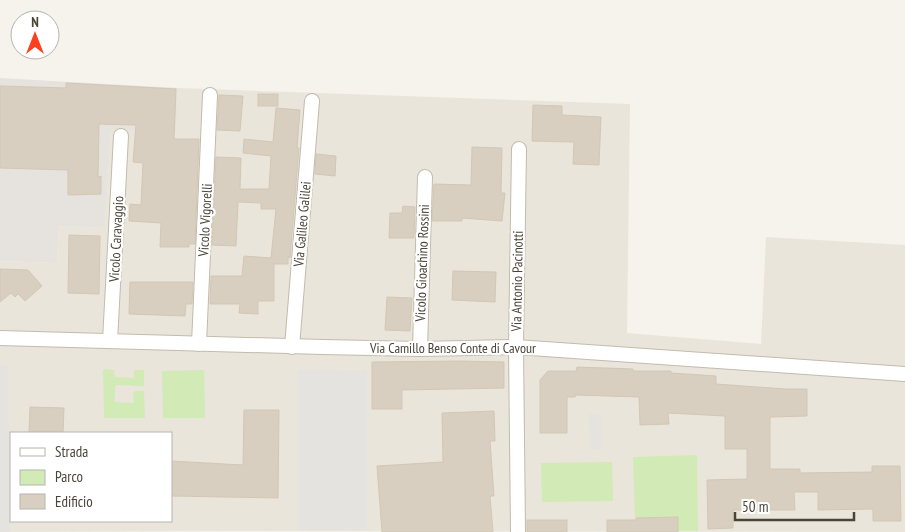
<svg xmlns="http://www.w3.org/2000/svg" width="905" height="532" font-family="'PT Sans Narrow',sans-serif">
	<rect width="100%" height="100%" fill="#f6f3ec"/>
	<path fill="#eae5da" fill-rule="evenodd" d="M 178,88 L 630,104 L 627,333 L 761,344 L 766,237 L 905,245 L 905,532 L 226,531 L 0,532 L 0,261 L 57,263 L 59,226 L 105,228 L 111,130 L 175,130 ZM 11,433 L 171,433 L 171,521 L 11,521 Z"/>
	<path fill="#e6e2dd" d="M 0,78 L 178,88 L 176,131 L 111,130 L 105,228 L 59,226 L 57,263 L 0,261 Z"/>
	<g fill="#d2eab5">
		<path d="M 105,369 L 114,370 L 115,377 L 134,378 L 134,370 L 144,370 L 144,386 L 116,385 L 115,388 L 115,402 L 134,403 L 133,393 L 135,391 L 144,391 L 145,418 L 104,418 L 103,370 Z"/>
		<path d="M 204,370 L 205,418 L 163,418 L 162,371 Z"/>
		<path d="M 697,455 L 698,531 L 678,531 L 678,517 L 635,518 L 633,457 Z"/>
		<path d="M 612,462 L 613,501 L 542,502 L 541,463 Z"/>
	</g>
	<g fill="#e5e3e0">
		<path d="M 0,365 L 8,365 L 10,532 L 0,532 Z"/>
		<path d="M 298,370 L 367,371 L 367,531 L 298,531 Z"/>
		<path d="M 601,413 L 602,449 L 590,449 L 589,414 Z"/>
	</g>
	<g fill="#d8cfc1" stroke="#d3c7b4">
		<path d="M 66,83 L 176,89 L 174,139 L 199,139 L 195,244 L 189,244 L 189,247 L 160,247 L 161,223 L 129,221 L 130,204 L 141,205 L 143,163 L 133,162 L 136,125 L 99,124 L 98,177 L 101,176 L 101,194 L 68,195 L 68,170 L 0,168 L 0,86 L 66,88 Z"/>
		<rect x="258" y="94" width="20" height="12"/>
		<path d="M 219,95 L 243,96 L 240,131 L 217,130 Z"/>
		<path d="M 533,105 L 562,106 L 562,115 L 601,117 L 599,165 L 573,164 L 574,142 L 532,141 Z"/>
		<path d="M 276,108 L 300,110 L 297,148 L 299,148 L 290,258 L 288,257 L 288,264 L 274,264 L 274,301 L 258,301 L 258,314 L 239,313 L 240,304 L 210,304 L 211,276 L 242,276 L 244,256 L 271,258 L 276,209 L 261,209 L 261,203 L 238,202 L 236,246 L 212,245 L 216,157 L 241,158 L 240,189 L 269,189 L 271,156 L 243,153 L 244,139 L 273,142 Z"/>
		<path d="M 472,147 L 502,148 L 501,193 L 505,193 L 502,221 L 462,218 L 462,221 L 432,221 L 434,184 L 471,185 Z"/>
		<path d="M 316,154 L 336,156 L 335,176 L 315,174 Z"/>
		<path d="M 403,206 L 415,207 L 414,238 L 389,238 L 390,213 L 402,213 Z"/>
		<path d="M 69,235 L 100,236 L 99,294 L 68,293 Z"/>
		<path d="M 0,269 L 28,270 L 42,286 L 25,301 L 18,294 L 15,297 L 11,293 L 0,302 Z"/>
		<path d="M 453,271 L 496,272 L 495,302 L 452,300 Z"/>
		<path d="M 130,282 L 193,282 L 192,304 L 186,304 L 185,316 L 129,314 Z"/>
		<path d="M 387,297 L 412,298 L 410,331 L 385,330 Z"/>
		<path d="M 460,361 L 504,362 L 504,388 L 402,390 L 402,409 L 372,409 L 372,362 Z"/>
		<path d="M 577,367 L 633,369 L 633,371 L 671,371 L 671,373 L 716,376 L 716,384 L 786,389 L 807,389 L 807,416 L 770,417 L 770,469 L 800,469 L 800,473 L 872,472 L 872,466 L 900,466 L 901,521 L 873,521 L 873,509 L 818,510 L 818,492 L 794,492 L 795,510 L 733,510 L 733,528 L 708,529 L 707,480 L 747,479 L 747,449 L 725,449 L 725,416 L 668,413 L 669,424 L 640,425 L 639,397 L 576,395 L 575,397 L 567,397 L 567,433 L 540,433 L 540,380 L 548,371 L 576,371 Z"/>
		<path d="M 30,407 L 64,408 L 63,433 L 29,433 Z"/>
		<path d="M 244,410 L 279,410 L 278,498 L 171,496 L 171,461 L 243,465 Z"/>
		<path d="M 494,411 L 495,441 L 490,441 L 494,496 L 490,496 L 493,532 L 382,532 L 377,466 L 443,462 L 442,413 Z"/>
		<path d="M 678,517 L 678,532 L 607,532 L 607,520 L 636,520 L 636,518 Z"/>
		<rect x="527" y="520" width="40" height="12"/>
	</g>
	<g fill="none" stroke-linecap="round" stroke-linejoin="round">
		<defs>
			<g id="minor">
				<path d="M 0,338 L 323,347 L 420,349 L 516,347 L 905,374"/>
				<path d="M 110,341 L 121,136"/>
				<path d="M 199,344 L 210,95"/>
				<path d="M 292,347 L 312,101"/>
				<path d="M 420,349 L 425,177"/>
				<path d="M 518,532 L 516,347 L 519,149"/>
			</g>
		</defs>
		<use href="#minor" stroke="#c2bbae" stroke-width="16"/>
		<use href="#minor" stroke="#fff" stroke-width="14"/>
	</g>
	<g text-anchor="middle" stroke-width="4.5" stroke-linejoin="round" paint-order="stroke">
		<g font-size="14" fill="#4b4439" stroke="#fff">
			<text transform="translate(205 220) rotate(-87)" y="5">Vicolo Vigorelli</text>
			<text transform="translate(302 224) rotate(-85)" y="5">Via Galileo Galilei</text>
			<text transform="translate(116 239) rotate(-87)" y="5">Vicolo Caravaggio</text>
			<text transform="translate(422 263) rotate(-88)" y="5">Vicolo Gioachino Rossini</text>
			<text transform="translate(517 281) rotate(-89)" y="5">Via Antonio Pacinotti</text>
			<text x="453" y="353">Via Camillo Benso Conte di Cavour</text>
		</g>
	</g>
	<rect x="10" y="432" width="162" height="90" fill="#ffffff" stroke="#b7b4b0"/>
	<rect x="20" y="448" width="25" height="8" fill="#ffffff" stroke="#b7b4b0"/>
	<text x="55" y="457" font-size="15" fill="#4b4439">Strada</text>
	<rect x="20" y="470" width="25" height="15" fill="#d2eab5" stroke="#b7b4b0"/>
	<text x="55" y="482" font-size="15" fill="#4b4439">Parco</text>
	<rect x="20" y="494" width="25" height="15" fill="#d8cfc1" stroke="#b7b4b0"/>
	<text x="55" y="507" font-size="15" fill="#4b4439">Edificio</text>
	<g transform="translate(35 35)"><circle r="24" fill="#ffffff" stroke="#b7b4b0"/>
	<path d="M0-4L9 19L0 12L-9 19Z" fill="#fc3f1d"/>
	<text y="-8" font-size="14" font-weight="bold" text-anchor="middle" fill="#4b4439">N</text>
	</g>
	<path d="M735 512v8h119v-8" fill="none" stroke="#4b4439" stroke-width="2.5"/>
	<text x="742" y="512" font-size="15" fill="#4b4439" stroke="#ffffff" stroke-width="4" paint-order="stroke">50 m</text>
</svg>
